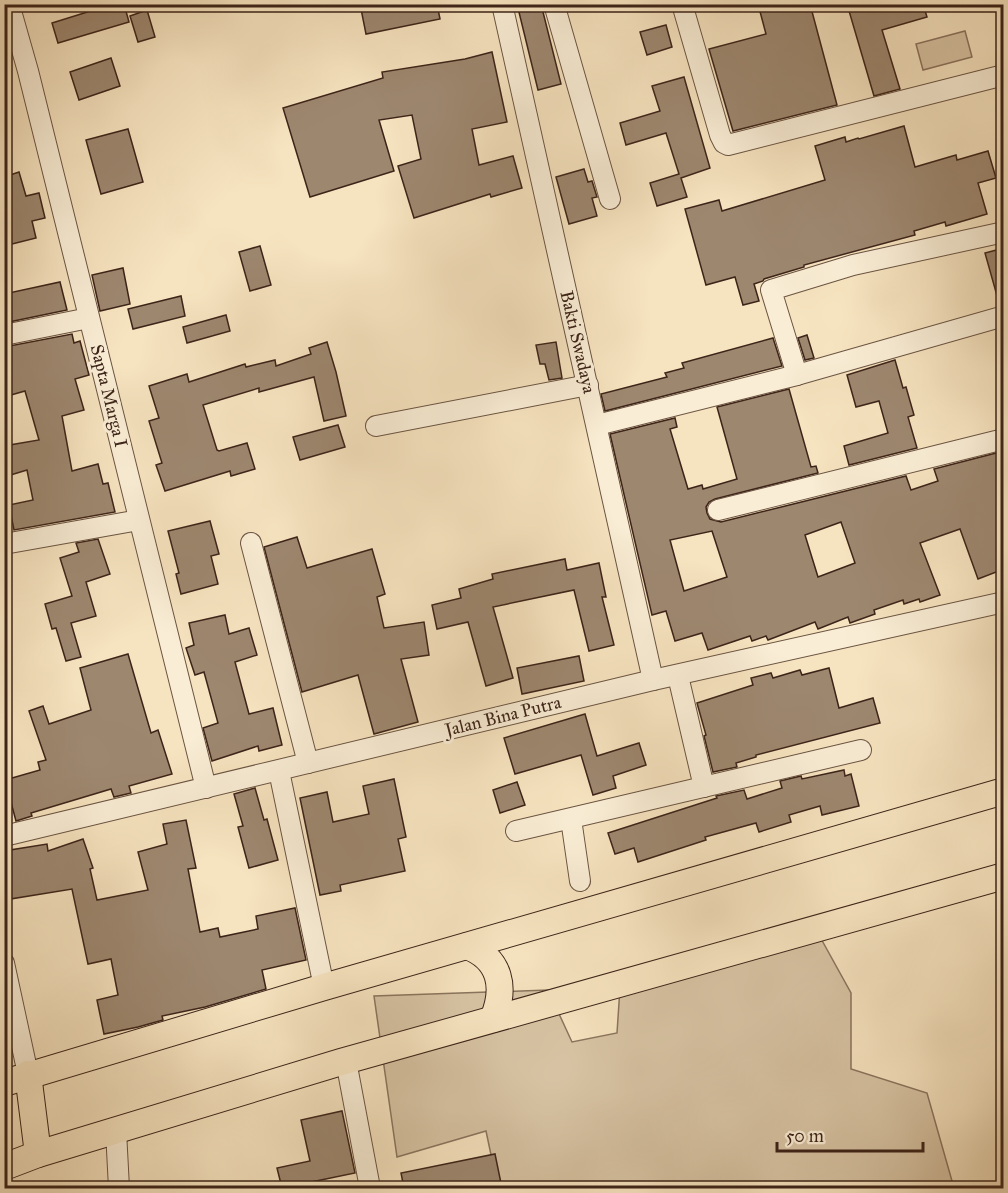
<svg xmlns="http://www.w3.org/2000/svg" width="1008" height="1193" font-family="'IM FELL Great Primer',serif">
	<rect width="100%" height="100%" fill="#f6e3bf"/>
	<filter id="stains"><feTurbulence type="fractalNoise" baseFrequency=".00333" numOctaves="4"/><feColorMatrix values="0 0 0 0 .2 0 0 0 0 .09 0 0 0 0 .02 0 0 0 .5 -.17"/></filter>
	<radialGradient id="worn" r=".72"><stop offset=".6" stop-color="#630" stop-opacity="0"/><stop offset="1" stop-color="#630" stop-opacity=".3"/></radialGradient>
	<g fill="#d7c3a3" stroke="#8a745e" stroke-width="1.5">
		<path d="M 965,31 L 972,57 L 923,70 L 916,44 Z"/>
		<path d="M 814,926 L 851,993 L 851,1069 L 927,1093 L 954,1188 L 498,1188 L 486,1131 L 397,1157 L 374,996 L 548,990 L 572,1042 L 617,1033 L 621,973 Z"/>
	</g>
	<g fill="#9d876f" stroke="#3d2419" stroke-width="1.5" fill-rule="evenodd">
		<path d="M 113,4 L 124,4 L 129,22 L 58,43 L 52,23 Z"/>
		<path d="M 360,4 L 437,4 L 440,19 L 366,34 Z"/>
		<path d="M 517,4 L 541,4 L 561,84 L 538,90 Z"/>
		<path d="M 758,4 L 810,4 L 837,105 L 733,131 L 709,49 L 766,34 Z"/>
		<path d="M 847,4 L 923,4 L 927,17 L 882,30 L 900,89 L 874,96 Z"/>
		<path d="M 147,10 L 155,37 L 138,42 L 130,16 Z"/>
		<path d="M 666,25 L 672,47 L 647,55 L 640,32 Z"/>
		<path d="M 492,52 L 507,122 L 472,129 L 479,165 L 513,156 L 522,188 L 491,197 L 490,194 L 414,218 L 398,166 L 421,159 L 412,115 L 379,120 L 394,171 L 310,197 L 283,108 L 383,78 L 382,72 L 465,59 Z"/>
		<path d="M 111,58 L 120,86 L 79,100 L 70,72 Z"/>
		<path d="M 684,77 L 710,168 L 681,178 L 687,197 L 657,206 L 650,183 L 679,174 L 666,133 L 626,145 L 620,123 L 660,111 L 652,86 Z"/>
		<path d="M 904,126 L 915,167 L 956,155 L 957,160 L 988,151 L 996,178 L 978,183 L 987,214 L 946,226 L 945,222 L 914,231 L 915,235 L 804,265 L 804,267 L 764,279 L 763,281 L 754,284 L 759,301 L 743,305 L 735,277 L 706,285 L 685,209 L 719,200 L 722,211 L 825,180 L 815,146 L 845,137 L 846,142 L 858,138 L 859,139 Z"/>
		<path d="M 128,129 L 143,182 L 101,194 L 86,140 Z"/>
		<path d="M 584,169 L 588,182 L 592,181 L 597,197 L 592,198 L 597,216 L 569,224 L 556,177 Z"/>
		<path d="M 19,172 L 26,196 L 39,193 L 45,218 L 32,221 L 36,238 L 4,246 L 4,177 Z"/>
		<path d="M 260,246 L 271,285 L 250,291 L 239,252 Z"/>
		<path d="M 1004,248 L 1004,302 L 999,303 L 985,253 Z"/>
		<path d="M 123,268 L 130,304 L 100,311 L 92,275 Z"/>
		<path d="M 60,282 L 67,310 L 4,323 L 4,294 Z"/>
		<path d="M 181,296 L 185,316 L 133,329 L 128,309 Z"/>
		<path d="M 226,315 L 230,331 L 187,343 L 183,327 Z"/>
		<path d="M 72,334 L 74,343 L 80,341 L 89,375 L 75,379 L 84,410 L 62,416 L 72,471 L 98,464 L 103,484 L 108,483 L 115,512 L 14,530 L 9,505 L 33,500 L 27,470 L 4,477 L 4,446 L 39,440 L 25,391 L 4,397 L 4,347 Z"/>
		<path d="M 807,335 L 814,358 L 805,360 L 798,338 Z"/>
		<path d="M 773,338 L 782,366 L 605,411 L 601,394 L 667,377 L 665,373 L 684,368 L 682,363 Z"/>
		<path d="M 327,342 L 336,372 L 346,416 L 324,421 L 314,377 L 259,392 L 259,388 L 203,405 L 217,450 L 219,451 L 247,443 L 255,469 L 231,476 L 230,471 L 165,491 L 156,465 L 162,463 L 149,421 L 159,418 L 149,386 L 187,374 L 189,382 L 245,364 L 246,367 L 275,360 L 276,366 L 311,354 L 309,348 Z"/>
		<path d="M 556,342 L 562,378 L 549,380 L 545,364 L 540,364 L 536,345 Z"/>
		<path d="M 895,360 L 903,388 L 906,387 L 914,415 L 908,417 L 917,448 L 849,465 L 844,446 L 888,433 L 879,401 L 856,407 L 847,375 Z"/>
		<path d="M 789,389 L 811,467 L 816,466 L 818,473 L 715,499 L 709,502 L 706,507 L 707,513 L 710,519 L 721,522 L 906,476 L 911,490 L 938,481 L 934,469 L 1004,451 L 1004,569 L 978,579 L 960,529 L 920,543 L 940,595 L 920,602 L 919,599 L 904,604 L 903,600 L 874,610 L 875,614 L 850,623 L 848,617 L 818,629 L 815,622 L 768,640 L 766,636 L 752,641 L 750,636 L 708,650 L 702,633 L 675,641 L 666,611 L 652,615 L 610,434 L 675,418 L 677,427 L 670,429 L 688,489 L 702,485 L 703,489 L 737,479 L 717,407 ZM 841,522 L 855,563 L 818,577 L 805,535 ZM 712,531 L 727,577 L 684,591 L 670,540 Z"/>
		<path d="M 338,425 L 345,447 L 300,460 L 293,437 Z"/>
		<path d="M 210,521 L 219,554 L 211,556 L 218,584 L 181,594 L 176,574 L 179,573 L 168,531 Z"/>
		<path d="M 297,537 L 307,568 L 372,549 L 385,594 L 377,597 L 384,628 L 424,622 L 429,655 L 401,659 L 418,722 L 374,734 L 358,675 L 302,692 L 264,547 Z"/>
		<path d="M 98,539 L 110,574 L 86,582 L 96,616 L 71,623 L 81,657 L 66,661 L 56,628 L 52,629 L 45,604 L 72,596 L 60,558 L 79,552 L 76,543 Z"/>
		<path d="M 565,559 L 567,570 L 599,563 L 606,597 L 602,597 L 614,645 L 589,651 L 574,590 L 493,607 L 513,678 L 486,686 L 468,622 L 437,629 L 432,605 L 461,598 L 459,589 L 493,579 L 492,574 Z"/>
		<path d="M 225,615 L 229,634 L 249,628 L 257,655 L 235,662 L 249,714 L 273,708 L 282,745 L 259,751 L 258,746 L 212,761 L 203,728 L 218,723 L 204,672 L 195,675 L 186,648 L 194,645 L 189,623 Z"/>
		<path d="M 128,654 L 151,733 L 158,730 L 172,774 L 129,786 L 131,793 L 114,797 L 111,789 L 31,813 L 32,816 L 16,821 L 5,780 L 40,770 L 38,762 L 46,760 L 29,711 L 43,706 L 49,724 L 91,710 L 80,668 Z"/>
		<path d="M 579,656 L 584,681 L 522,694 L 517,668 Z"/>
		<path d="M 829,668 L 839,708 L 873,698 L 880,723 L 756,755 L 756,757 L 736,763 L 737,767 L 713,772 L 704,736 L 706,735 L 697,703 L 753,685 L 751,678 L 771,673 L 773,678 L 800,670 L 802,675 Z"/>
		<path d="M 585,714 L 597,756 L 639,743 L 646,765 L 613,776 L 616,788 L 593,795 L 581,755 L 515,774 L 504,738 Z"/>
		<path d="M 844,770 L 845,776 L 851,774 L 859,806 L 822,815 L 820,806 L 789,815 L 791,822 L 759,832 L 756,823 L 705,837 L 706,840 L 638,862 L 634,848 L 615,854 L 608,833 L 717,798 L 716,796 L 744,790 L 747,799 L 782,788 L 780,781 L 801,776 L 802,779 Z"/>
		<path d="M 394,779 L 406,837 L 398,839 L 405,871 L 340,885 L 341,891 L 320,895 L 300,798 L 327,792 L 333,822 L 369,814 L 363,786 Z"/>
		<path d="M 517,782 L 525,805 L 500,813 L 493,790 Z"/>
		<path d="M 255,788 L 264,820 L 267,819 L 278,860 L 249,868 L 238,827 L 243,826 L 234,794 Z"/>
		<path d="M 186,820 L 196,868 L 188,869 L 200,932 L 218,928 L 220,937 L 258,929 L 256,916 L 295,908 L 306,960 L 262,970 L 266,989 L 205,1007 L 162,1016 L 163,1020 L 138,1027 L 104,1034 L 97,1000 L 118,995 L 111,959 L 88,964 L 72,889 L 4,900 L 4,851 L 47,844 L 48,851 L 83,839 L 93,868 L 90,869 L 97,900 L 148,890 L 138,852 L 167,844 L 163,824 Z"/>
		<path d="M 342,1111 L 355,1173 L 282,1188 L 277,1168 L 310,1161 L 301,1120 Z"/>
		<path d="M 495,1154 L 502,1188 L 404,1188 L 401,1173 Z"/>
	</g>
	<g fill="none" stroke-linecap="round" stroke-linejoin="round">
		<defs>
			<g id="minor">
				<path d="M 9,4 L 28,71 L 206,788"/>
				<path d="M 502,4 L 653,680"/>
				<path d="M 554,4 L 610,199"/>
				<path d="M 682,4 L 720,135 L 724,143 L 728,145 L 1004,75"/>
				<path d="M 4,335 L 89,318"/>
				<path d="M 797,375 L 771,290 L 853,265 L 1004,232"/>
				<path d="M 597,425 L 797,375 L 1004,316"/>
				<path d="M 376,426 L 588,385"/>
				<path d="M 718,510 L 1004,439"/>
				<path d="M 251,543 L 308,763"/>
				<path d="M 4,544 L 139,520"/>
				<path d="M 678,676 L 704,787"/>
				<path d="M 279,771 L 324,987"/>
				<path d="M 571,819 L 580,881"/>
				<path d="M 516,831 L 861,750"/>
				<path d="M 4,836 L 653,680 L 1004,602"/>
				<path d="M 4,963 L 28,1074"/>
				<path d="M 346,1061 L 370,1188"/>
				<path d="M 116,1131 L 119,1188"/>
			</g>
			<g id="major">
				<path d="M 467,946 C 501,959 506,988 493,1019"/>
				<path d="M 28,1074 L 38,1154"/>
				<path d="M 4,1083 L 324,987 L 1004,791"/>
				<path d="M 4,1167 L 38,1154 L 341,1062 L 1004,876"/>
			</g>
		</defs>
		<use href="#minor" stroke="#6b5442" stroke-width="22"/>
		<use href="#major" stroke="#3d2419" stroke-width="28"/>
		<use href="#minor" stroke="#f9edd5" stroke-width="20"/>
		<use href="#major" stroke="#f6e3bf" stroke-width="26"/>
	</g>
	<g text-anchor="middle" stroke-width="6" stroke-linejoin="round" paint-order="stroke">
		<g font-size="18" fill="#3d2419" stroke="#f9edd5">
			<text transform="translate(578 342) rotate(77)" y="6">Bakti Swadaya</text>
			<text transform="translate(109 396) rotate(76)" y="6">Sapta Marga I</text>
			<text transform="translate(503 716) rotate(-14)" y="6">Jalan Bina Putra</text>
		</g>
	</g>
	<rect width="1008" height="1193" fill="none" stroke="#f6e3bf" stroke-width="24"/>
	<rect x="6" y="6" width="996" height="1181" fill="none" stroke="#3d2419" stroke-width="3"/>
	<rect x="12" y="12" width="984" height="1169" fill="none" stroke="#3d2419" stroke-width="1.5"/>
	<path d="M777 1142v9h146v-9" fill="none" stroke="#3d2419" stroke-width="3"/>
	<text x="786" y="1142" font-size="18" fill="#3d2419" stroke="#f9edd5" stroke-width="4.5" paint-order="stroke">50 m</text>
	<rect width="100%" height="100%" filter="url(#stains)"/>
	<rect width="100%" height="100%" fill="url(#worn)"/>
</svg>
